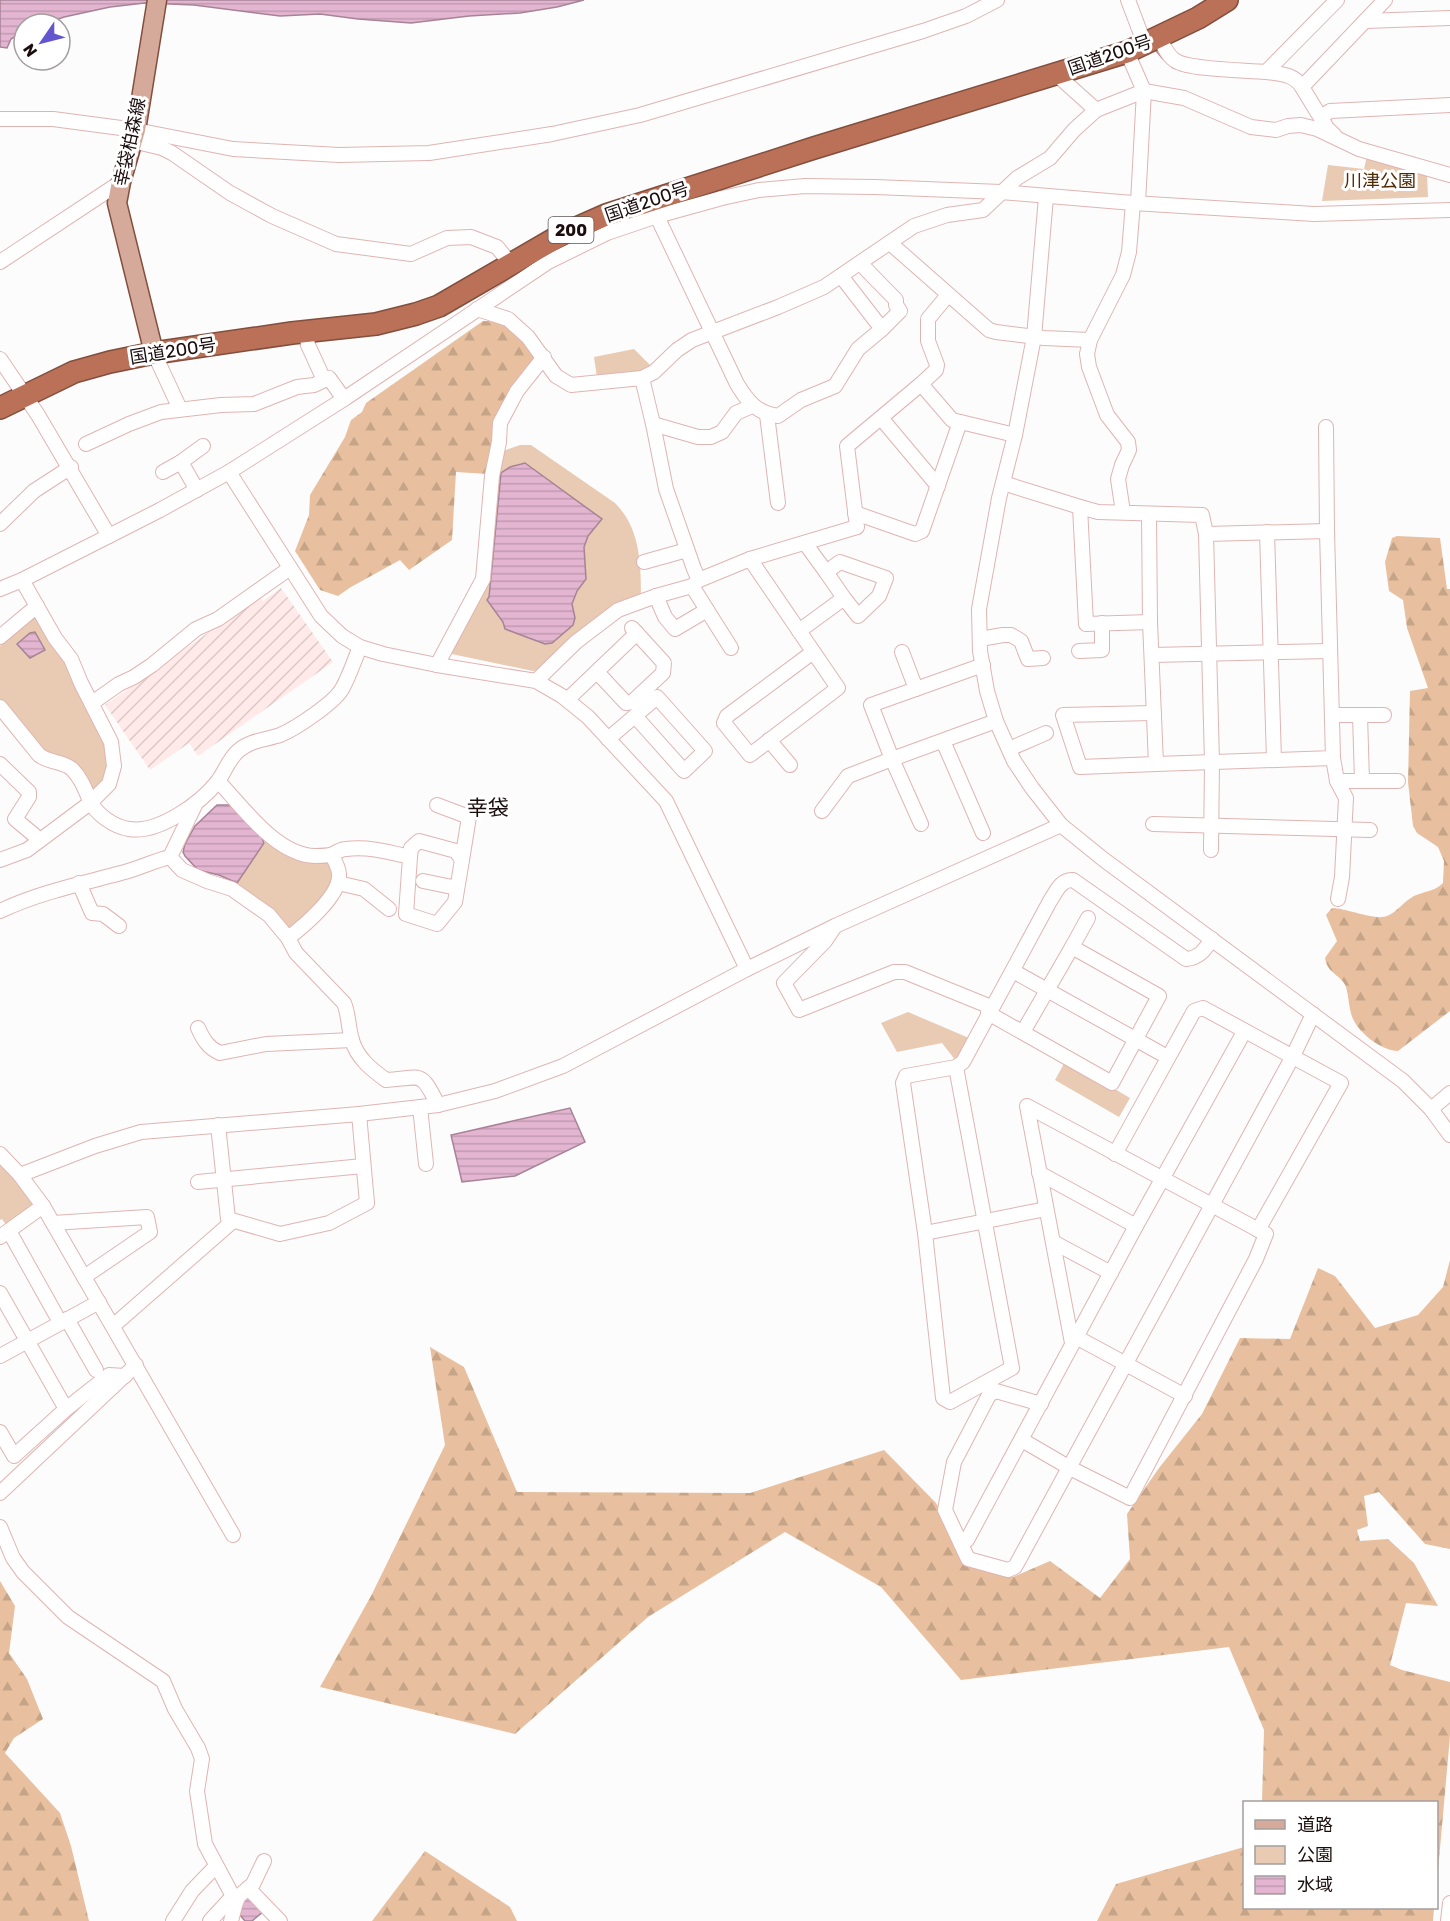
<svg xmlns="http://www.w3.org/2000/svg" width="1450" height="1921" font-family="Rubik,'Noto Sans JP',sans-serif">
	<defs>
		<pattern id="industrial-furrows" width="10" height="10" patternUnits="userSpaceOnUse" patternTransform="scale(1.5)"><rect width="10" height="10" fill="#ffeae9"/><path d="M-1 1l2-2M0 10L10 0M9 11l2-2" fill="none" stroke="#dac8c7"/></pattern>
		<pattern id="forest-firs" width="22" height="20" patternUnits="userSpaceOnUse" patternTransform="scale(1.5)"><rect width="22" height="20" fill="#e8c09f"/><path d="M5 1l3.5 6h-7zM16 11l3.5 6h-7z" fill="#c6a488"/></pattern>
		<pattern id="water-rules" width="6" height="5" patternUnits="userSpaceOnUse" patternTransform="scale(1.5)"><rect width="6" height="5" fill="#e3b5d1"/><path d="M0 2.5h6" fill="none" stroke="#c29ab2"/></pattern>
	</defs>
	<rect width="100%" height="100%" fill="#fcfcfc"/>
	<path fill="url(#industrial-furrows)" d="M 281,588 L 333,662 L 198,756 L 189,743 L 150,770 L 105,705 L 259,597 L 263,601 Z"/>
	<g fill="url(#forest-firs)">
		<path d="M 483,321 L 506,322 L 538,357 L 504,405 L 493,428 L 488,474 L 456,472 L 452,540 L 409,570 L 400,560 L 351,587 L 338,596 L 320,590 L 295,551 L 309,515 L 310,495 L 345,437 L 351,420 L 362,412 L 366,403 Z"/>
		<path d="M 1397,536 L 1440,538 L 1447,589 L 1450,589 L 1450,1011 L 1398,1051 C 1382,1051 1360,1034 1353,1019 C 1349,1010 1349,998 1346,987 C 1342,975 1327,974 1325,958 L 1337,941 L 1326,915 L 1332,908 C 1346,908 1376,921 1387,916 C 1397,912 1404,901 1414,896 C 1424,891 1434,892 1443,883 L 1444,861 L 1438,847 L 1417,833 L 1413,826 L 1408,782 L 1410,691 L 1428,688 L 1407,628 L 1403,600 L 1389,591 L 1385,562 L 1392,538 Z"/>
		<path d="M 1450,1260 L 1450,1549 L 1425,1544 L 1379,1492 L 1364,1496 L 1368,1526 L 1357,1530 L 1360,1541 L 1388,1539 L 1414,1563 L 1438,1606 L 1406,1603 L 1390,1665 L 1402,1670 L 1450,1682 L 1450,1736 L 1437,1882 L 1436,1802 L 1262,1802 L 1264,1730 L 1229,1647 L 961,1680 L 881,1587 L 785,1532 L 648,1617 L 515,1734 L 320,1687 L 371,1596 L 445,1445 L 430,1347 L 464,1367 L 517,1492 L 750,1493 L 884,1450 L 936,1503 L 967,1562 L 1013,1577 L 1050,1561 L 1100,1598 L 1130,1559 L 1127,1514 L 1159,1468 L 1202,1414 L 1240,1338 L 1290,1339 L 1318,1268 L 1335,1276 L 1375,1328 L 1418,1315 L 1443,1287 Z"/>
		<path d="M 0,1581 L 15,1606 L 9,1653 L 27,1679 L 43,1719 L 14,1738 L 5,1753 L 60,1813 L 71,1846 L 89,1921 L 0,1921 Z"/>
		<path d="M 1244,1847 L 1244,1908 L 1434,1908 L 1433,1921 L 1097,1921 L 1116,1884 Z"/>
		<path d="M 425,1851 L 510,1907 L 517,1921 L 372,1921 Z"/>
	</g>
	<g fill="#e9cab2">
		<path d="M 1367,156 L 1427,174 L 1428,197 L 1322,201 L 1328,165 L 1364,169 Z"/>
		<path d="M 634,349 L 652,367 L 640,373 L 597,377 L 594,357 Z"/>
		<path d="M 520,445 L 531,445 L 615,503 C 640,528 641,563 641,597 L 615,605 L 604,612 L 538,670 L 533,671 L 447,653 L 487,582 L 498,467 L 503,451 Z"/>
		<path d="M 34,618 L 37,618 L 67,665 L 106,740 L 109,775 L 92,797 L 87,783 L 47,758 L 0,702 L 0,646 Z"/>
		<path d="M 268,838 C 287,860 299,859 326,859 L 334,867 C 328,898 316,912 290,929 L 273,909 L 237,883 Z"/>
		<path d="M 908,1012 L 969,1038 L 956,1061 L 942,1043 L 897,1052 L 881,1023 Z"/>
		<path d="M 1066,1060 L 1130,1098 L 1119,1117 L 1055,1080 Z"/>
		<path d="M 0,1160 L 32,1201 L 34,1206 L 8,1228 L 2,1219 L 0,1220 Z"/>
	</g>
	<g fill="url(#water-rules)" stroke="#a78396" stroke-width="1.5">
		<path d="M 0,0 L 584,0 L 557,7 L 520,13 L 469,16 L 411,23 L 358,19 L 320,14 L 280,16 L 194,5 L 145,3 L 110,7 L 64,17 L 45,24 L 24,24 L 24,31 L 11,39 L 7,48 L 0,47 Z"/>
		<path d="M 525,463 L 602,519 L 588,536 L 584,547 L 586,579 L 577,591 L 572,604 L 575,618 L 573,625 L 552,643 L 545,644 L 505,629 L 503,622 L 487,600 L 489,597 L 501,473 L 510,467 Z"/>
		<path d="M 35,632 L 45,650 L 30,658 L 17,644 L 30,633 Z"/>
		<path d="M 217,805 L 235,805 L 259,831 L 264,843 L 237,883 L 219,875 L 198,870 L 185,856 L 183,852 L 185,844 L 195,826 Z"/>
		<path d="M 570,1108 L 585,1142 L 515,1176 L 462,1182 L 451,1135 Z"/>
		<path d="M 248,1894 L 264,1911 L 252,1921 L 245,1921 L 240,1915 L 244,1895 Z"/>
	</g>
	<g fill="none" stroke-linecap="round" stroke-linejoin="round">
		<g stroke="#a78396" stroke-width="3">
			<path d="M 1154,47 L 1163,58"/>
			<path d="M 1173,67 L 1186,71"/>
		</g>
		<defs>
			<g id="minor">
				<path d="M 1128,0 L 1145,45"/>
				<path d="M 1365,21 L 1450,18"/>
				<path d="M 1159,38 C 1164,46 1168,57 1176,61 C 1190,70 1246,70 1266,72 L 1337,0"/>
				<path d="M 1127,52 L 1144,91 L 1138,203"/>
				<path d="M 1266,72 C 1281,74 1294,74 1302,87"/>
				<path d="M 1056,74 L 1096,110"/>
				<path d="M 1321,117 L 1330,111 L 1450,105"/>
				<path d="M 0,119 L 53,119 L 136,130 L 233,149 L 339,155 L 429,153 L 552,134 L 640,115 L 923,31 L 966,16 L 997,0"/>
				<path d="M 1335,136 L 1327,128 L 1302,87 L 1385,0"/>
				<path d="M 132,141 L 162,148 L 172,153 L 230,193 L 272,216 L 336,244 L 411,254 L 447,238 L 471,237 L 497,247 L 510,263"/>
				<path d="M 1046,197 L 1034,337 L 1015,435 L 999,498 L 979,609 L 980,651 L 987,691 L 996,721 L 1014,761 L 1032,788 L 1061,825 L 1103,859 L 1403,1081 L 1431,1109 L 1450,1135"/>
				<path d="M 653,208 L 737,384 C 748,402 757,413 778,416 L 801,400 L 835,386 L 858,349 L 882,329 L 841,276"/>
				<path d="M 890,243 L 989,330 L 996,332 L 1044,338 L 1090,340"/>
				<path d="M 0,262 L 121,182"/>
				<path d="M 860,263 L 896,300 L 896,305 L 900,311 L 882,329"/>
				<path d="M 477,309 L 508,319 L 528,337 L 556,376 L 571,385 L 642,378 L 654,372 L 677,350 L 692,340 L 778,307 L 824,287 L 914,226 L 947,215 L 983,210 L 1017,178 L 1050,158 L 1074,130 L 1096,110 L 1144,91 L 1184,98 L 1251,127 L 1276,130 L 1288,126 L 1301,125 L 1317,129 L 1359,149 L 1450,175"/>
				<path d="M 306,332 L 308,345 L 324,380"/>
				<path d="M 154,353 L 180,409"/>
				<path d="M 0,359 L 38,415 L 109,536"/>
				<path d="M 642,378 L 653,424 L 666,489 L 694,569 L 699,580"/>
				<path d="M 921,384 L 952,420 L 1015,435"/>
				<path d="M 767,415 L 778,503"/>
				<path d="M 881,418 L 938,486"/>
				<path d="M 653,424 L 698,437 L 711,437 L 722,432 L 736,413 L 752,406"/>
				<path d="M 1326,427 L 1327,531"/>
				<path d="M 86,444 L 129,424 L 161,412 L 221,405 L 254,404 L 297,387 L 314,385 L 329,378 L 344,399"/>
				<path d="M 163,472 L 181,462"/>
				<path d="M 229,472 L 321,616 L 342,636 L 360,647 L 383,654 L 437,665 L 536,681 L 562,696 L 588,717 L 666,801 L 747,969"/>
				<path d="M 1003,483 L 1080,507"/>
				<path d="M 197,490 L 181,462 L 203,446"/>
				<path d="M 1123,512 L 1118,479 L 1122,465 L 1129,450 L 1128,442 L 1107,415 L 1089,367 L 1087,354 L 1090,340 L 1123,275 L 1129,252 L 1133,203"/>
				<path d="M 855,513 L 915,534 L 922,531 L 960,422"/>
				<path d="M 1149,515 L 1150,622 L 1156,764 L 1333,758 L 1327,531 L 1206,534"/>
				<path d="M 0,524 L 34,491 L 71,467"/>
				<path d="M 1267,532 L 1274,760"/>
				<path d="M 805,543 L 826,572"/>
				<path d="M 750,559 L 838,688 L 750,755 L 724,723 L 727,716 L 813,652"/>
				<path d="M 644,562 L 687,550"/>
				<path d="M 0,589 L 22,580 L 160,510 L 229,472 L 344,399 L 548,262 L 607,233 L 657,216 L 722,198 L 759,190 L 805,186 L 875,187 L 1001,192 L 1133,203 L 1314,214 L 1450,210"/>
				<path d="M 656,596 L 665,617 L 675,629 L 707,610 L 692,586"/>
				<path d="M 707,610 L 731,648"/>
				<path d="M 1150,622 L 1086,624 L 1080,507 L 1098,512 L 1202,515 L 1206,534 L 1212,762 L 1211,850"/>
				<path d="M 799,631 L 844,598 L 858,616 L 879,596 L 886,578 L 840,562 L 826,572 L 844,598"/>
				<path d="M 0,637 L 37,606"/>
				<path d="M 980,639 L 1003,635 L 1011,635 L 1021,641 L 1028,659 L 1043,658"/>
				<path d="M 1079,651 L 1102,650 L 1102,623"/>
				<path d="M 902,652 L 916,689"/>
				<path d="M 1152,655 L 1330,651"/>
				<path d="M 437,665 L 483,579 L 492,476 L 499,442 L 500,423 L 517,391 L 544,357"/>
				<path d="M 983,665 L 871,705 L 892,759 L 996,721"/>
				<path d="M 597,672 L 626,703 L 632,702 L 663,673 L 664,663 L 632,628"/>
				<path d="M 536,681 L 576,642 L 618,610 L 656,596 L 692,586 L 699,580 L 750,559 L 857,527 L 847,446 L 921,384 L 936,370 L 937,365 L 928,341 L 928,319 L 948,295"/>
				<path d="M 567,700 L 637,633"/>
				<path d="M 92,703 L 119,684 L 134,677 L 152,665 L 196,629 L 218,619 L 290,568"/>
				<path d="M 0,707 L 39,755 C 49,763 63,761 72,769 C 81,778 85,789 90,801 C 96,814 114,827 129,829 C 158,834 201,803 218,781 C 225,771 229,759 238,751 C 250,740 266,740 280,735 C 295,729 334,703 342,689 C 349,677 354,661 360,647"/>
				<path d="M 1154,713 L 1063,715 L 1080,767 L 1156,764"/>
				<path d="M 1332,715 L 1384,715"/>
				<path d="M 1360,715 L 1362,781"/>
				<path d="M 608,739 L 657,697 L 705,751 L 684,771 L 635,716"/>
				<path d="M 769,740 L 790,765"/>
				<path d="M 943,741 L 983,833"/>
				<path d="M 1009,749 L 1046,733"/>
				<path d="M 1333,758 L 1337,781 L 1346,798 L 1342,877 L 1338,899"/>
				<path d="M 0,764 L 29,792 L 29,797 L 15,819 L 40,840"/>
				<path d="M 218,781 C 243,807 276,855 315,856 C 320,856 329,856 333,854 C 338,852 340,849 346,849 C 367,846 389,852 410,857 L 411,848 L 419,841 L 456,851 L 462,860 L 455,902 L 437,924 L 406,914 L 410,857"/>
				<path d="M 1337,781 L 1398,781"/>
				<path d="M 437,805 L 469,817 L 462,860"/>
				<path d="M 822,811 L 848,776 L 892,759 L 921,824"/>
				<path d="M 1153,824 L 1370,830"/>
				<path d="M 170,857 L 182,870 L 207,881 L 232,889 L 269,915 L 288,938 L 296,953 L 344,1003 C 349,1015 348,1027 352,1040 C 357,1058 371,1069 386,1080 C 422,1078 420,1069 438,1105"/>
				<path d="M 0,860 L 27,850 L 90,803 L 109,784 L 114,766 L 111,742 L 81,683 L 71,659 L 55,638 L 22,580"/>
				<path d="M 423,881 L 457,888"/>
				<path d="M 79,883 L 92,913 L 103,914 L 119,926"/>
				<path d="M 338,883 L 364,889 L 389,909"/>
				<path d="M 0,911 C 38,893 80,884 121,873 C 138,869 153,861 170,857 L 196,803"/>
				<path d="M 835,926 L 825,941 L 784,983 L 799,1010 L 894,972 L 905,972 L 991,1007"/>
				<path d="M 288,938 C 304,926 338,897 339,877 C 340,869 335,862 332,855"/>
				<path d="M 1072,947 L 1088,918"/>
				<path d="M 1013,971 L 1162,1054"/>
				<path d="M 988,1013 L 1112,1083 L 1159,996 L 1072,947 L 1023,1032"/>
				<path d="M 198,1028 C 203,1039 208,1048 220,1053 L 266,1044 L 352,1040"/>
				<path d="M 956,1067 L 1012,1368 L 950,1402 L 943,1398 L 925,1233 L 903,1083 L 906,1076 L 956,1067 L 963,1062 L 1050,901 C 1056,892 1061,879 1073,880 L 1186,959 C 1200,958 1205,949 1212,939"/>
				<path d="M 420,1107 L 426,1164"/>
				<path d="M 1431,1109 L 1450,1093"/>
				<path d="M 218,1125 L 228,1219 L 280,1234 L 329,1223 L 367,1203 L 359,1114"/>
				<path d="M 0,1154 L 20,1175 L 43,1206 L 233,1535"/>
				<path d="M 1115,1154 L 1194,1011 L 1203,1008 L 1341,1083 L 1258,1230"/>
				<path d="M 1039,1173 L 1136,1226"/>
				<path d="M 20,1175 L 95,1146 L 141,1132 L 359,1114 L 438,1105 L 495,1091 L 563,1066 L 747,969 L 835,926 L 1061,825"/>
				<path d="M 198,1182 L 363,1166"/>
				<path d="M 53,1223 L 147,1217 L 150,1232 L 84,1277"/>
				<path d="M 9,1231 L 56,1315"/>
				<path d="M 925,1233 L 1046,1209"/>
				<path d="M 0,1237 L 43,1206"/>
				<path d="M 1053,1242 L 1111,1273"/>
				<path d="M 0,1293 L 66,1409"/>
				<path d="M 67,1319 L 96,1370"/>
				<path d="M 113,1326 L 233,1221"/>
				<path d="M 1076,1337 L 1185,1396"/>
				<path d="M 0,1356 L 99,1302"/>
				<path d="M 1041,1404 L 996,1391 L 989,1395 L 954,1462 L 945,1510 L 968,1559 L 1008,1570 L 1015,1567 L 1293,1056 L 1313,1014"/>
				<path d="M 0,1432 L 14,1456 L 66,1409 L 109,1375 L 125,1376"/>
				<path d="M 1022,1440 L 1070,1468 L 1130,1498 L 1256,1259 L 1266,1234 L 1027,1106 L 1072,1343"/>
				<path d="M 0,1493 L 136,1365"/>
				<path d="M 0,1527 L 13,1558 L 23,1572 L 68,1617 L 163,1681 L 175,1709 L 198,1748 L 202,1759 L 197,1791 L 205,1844 L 236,1902 L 231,1921"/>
				<path d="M 961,1544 L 967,1540 L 1136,1226 L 1244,1032"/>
				<path d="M 248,1888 L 280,1921"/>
				<path d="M 236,1902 L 239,1896 L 253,1884 L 264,1861"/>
				<path d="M 173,1921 L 192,1891 L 216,1866"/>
				<path d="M 210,1921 L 232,1897"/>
				<path d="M 1448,1921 L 1450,1903"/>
			</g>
			<path id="major" d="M 154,353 L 117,203 L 121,182 L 136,130 L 157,0"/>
			<path id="highway" d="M 0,408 L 74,372 L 110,362 L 154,353 L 292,333 L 376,324 L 416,314 L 439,306 L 563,234 L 606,215 L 814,148 L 1127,52 L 1198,18 L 1227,0"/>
		</defs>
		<use href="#minor" stroke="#dfb5b3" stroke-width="16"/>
		<use href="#major" stroke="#824e3d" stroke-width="21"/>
		<use href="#highway" stroke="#824e3d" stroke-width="24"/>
		<use href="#minor" stroke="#fff" stroke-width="14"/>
		<use href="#major" stroke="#d6aa9a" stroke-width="18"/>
		<use href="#highway" stroke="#ba7157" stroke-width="21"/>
	</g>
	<g text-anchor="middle" stroke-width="6" stroke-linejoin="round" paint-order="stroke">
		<rect fill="#fff" stroke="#5f5656" stroke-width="1.5" x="548.5" y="217" width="45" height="26" rx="4.5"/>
		<g font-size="16" font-weight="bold" fill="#1b0d0d">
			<text x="571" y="236">200</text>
		</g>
		<g font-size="18" fill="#1b0d0d" stroke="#fff">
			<text transform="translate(1110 55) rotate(-19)" y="6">国道200号</text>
			<text transform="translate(130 142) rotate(-78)" y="6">幸袋柏森線</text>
			<text transform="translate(647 202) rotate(-19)" y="6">国道200号</text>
			<text transform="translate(173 351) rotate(-9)" y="6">国道200号</text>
		</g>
		<g font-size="18" fill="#502a02" stroke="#fff">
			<text x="1380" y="187">川津公園</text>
		</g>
		<g font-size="21" fill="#1b0d0d" stroke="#fff">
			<text x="488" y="815">幸袋</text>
		</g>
	</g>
	<rect x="1243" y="1801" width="195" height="108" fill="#ffffff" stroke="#a49e9e" stroke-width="1.5"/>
	<rect x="1255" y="1820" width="30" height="9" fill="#d6aa9a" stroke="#a49e9e" stroke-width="1.5"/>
	<text x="1297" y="1831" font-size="18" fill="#1b0d0d">道路</text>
	<rect x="1255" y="1846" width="30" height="18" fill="#e9cab2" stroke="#a49e9e" stroke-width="1.5"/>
	<text x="1297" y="1861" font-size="18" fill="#1b0d0d">公園</text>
	<rect x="1255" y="1876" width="30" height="18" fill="url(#water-rules)" stroke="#a49e9e" stroke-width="1.5"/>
	<text x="1297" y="1891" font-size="18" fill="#1b0d0d">水域</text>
	<g transform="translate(42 42) rotate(235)"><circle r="28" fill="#ffffff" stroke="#a49e9e" stroke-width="1.5"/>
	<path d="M0-4.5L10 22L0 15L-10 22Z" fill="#6355ce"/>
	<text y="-9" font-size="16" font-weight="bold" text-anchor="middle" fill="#1b0d0d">N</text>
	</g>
</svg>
